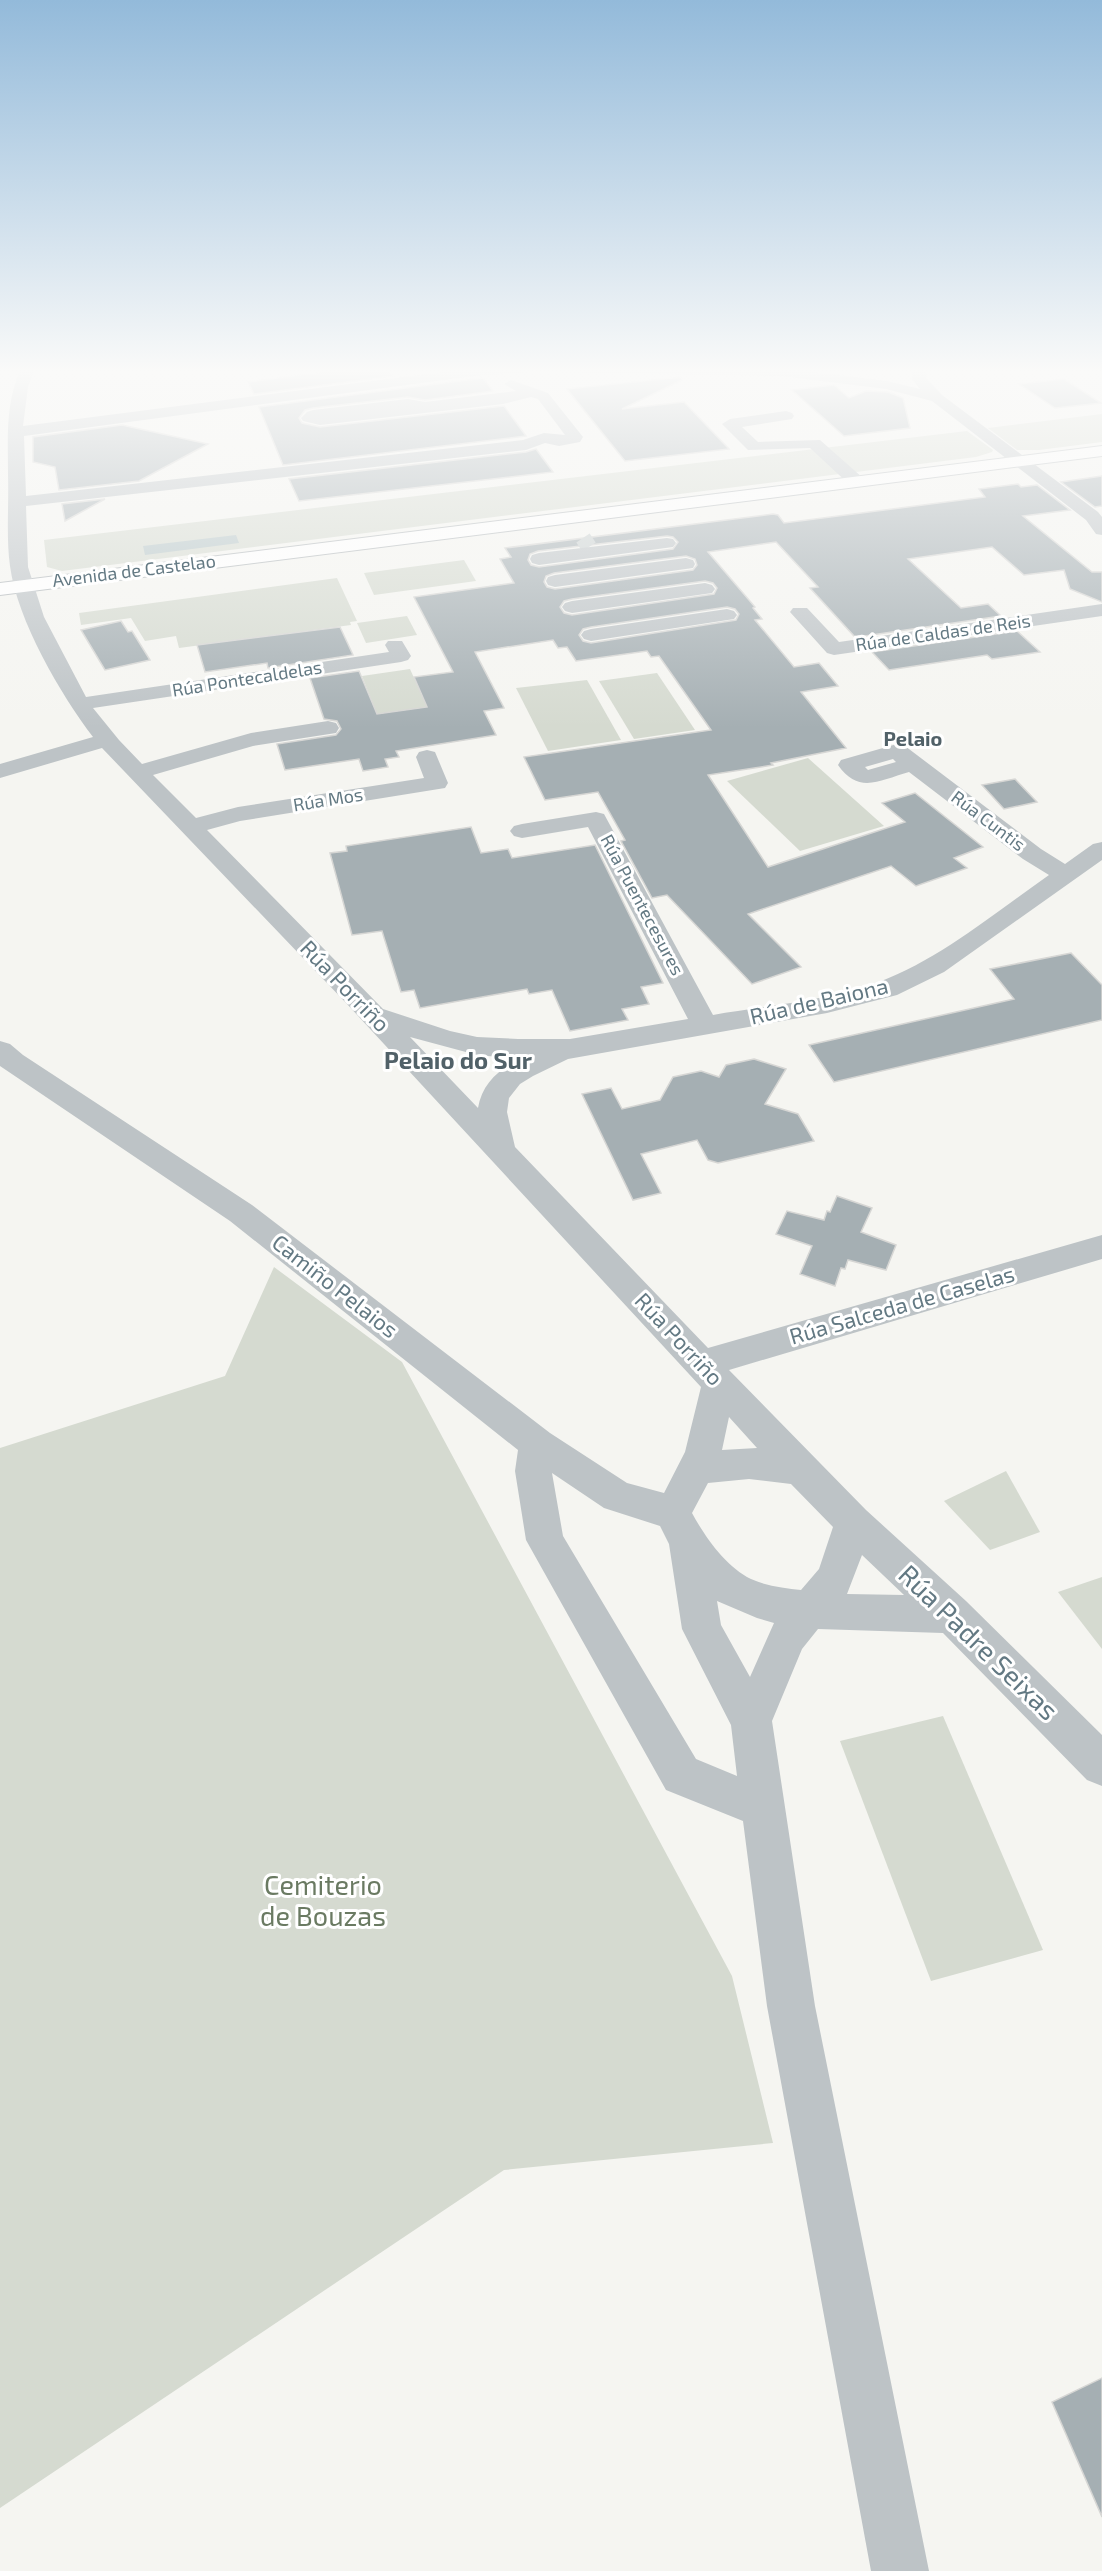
<svg xmlns="http://www.w3.org/2000/svg" width="1102" height="2571" font-family="'Exo 2',sans-serif">
	<rect width="100%" height="100%" fill="#f5f5f1"/>
	<g fill="#d5dad0">
		<path d="M 1102,414 L 1102,442 L 1039,450 L 1017,450 L 988,428 Z"/>
		<path d="M 967,431 L 993,450 L 992,452 L 976,457 L 62,571 L 47,567 L 44,540 Z"/>
		<path d="M 464,560 L 476,581 L 374,595 L 364,573 Z"/>
		<path d="M 337,578 L 357,621 L 350,622 L 351,625 L 179,648 L 176,636 L 145,641 L 131,618 L 81,625 L 79,613 Z"/>
		<path d="M 407,616 L 417,635 L 366,643 L 357,623 Z"/>
		<path d="M 410,669 L 427,707 L 377,714 L 362,676 Z"/>
		<path d="M 657,673 L 695,730 L 634,739 L 599,681 Z"/>
		<path d="M 587,680 L 621,740 L 548,751 L 516,688 Z"/>
		<path d="M 808,758 L 884,826 L 800,851 L 727,781 Z"/>
		<path d="M 274,1267 L 402,1362 L 732,1976 L 773,2143 L 504,2170 L 0,2508 L 0,1448 L 225,1376 Z"/>
		<path d="M 1006,1471 L 1040,1532 L 990,1550 L 944,1501 Z"/>
		<path d="M 1102,1577 L 1102,1649 L 1058,1592 Z"/>
		<path d="M 943,1716 L 1043,1950 L 931,1981 L 840,1741 Z"/>
	</g>
	<path fill="#b4c4c6" d="M 236,535 L 239,543 L 145,555 L 143,546 Z"/>
	<g fill="#a5afb3" stroke="#d6d6d4" stroke-width="1.5" fill-rule="evenodd">
		<path d="M 349,368 L 387,368 L 394,376 L 254,394 L 248,382 Z"/>
		<path d="M 681,377 L 682,380 L 622,409 L 684,402 L 729,449 L 625,461 L 567,389 Z"/>
		<path d="M 483,378 L 493,391 L 425,400 L 408,397 L 313,408 L 305,410 L 299,418 L 302,423 L 320,427 L 504,406 L 526,436 L 283,465 L 259,407 Z"/>
		<path d="M 1064,379 L 1101,403 L 1055,408 L 1019,384 Z"/>
		<path d="M 834,385 L 849,398 L 866,391 L 888,392 L 903,398 L 910,428 L 844,436 L 792,390 Z"/>
		<path d="M 122,425 L 208,444 L 139,481 L 59,490 L 55,467 L 33,462 L 33,437 Z"/>
		<path d="M 536,449 L 553,472 L 299,501 L 289,479 L 526,452 Z"/>
		<path d="M 1102,476 L 1102,506 L 1095,507 L 1061,482 Z"/>
		<path d="M 1018,484 L 1021,487 L 1037,485 L 1070,510 L 1023,516 L 1092,572 L 1102,572 L 1102,602 L 1070,589 L 1064,570 L 1024,575 L 992,547 L 908,559 L 961,608 L 988,604 L 1001,616 L 858,637 L 854,636 L 810,588 L 818,587 L 776,542 L 708,552 L 755,607 L 753,608 L 762,619 L 755,620 L 794,667 L 819,663 L 838,686 L 801,692 L 846,748 L 771,763 L 773,765 L 708,775 L 768,867 L 905,822 L 882,803 L 915,793 L 983,847 L 954,858 L 967,868 L 916,886 L 891,866 L 748,914 L 801,967 L 752,984 L 667,895 L 652,898 L 621,841 L 625,840 L 598,792 L 545,800 L 524,757 L 711,730 L 659,656 L 651,657 L 647,651 L 576,661 L 567,647 L 558,648 L 553,640 L 475,652 L 504,708 L 484,711 L 496,735 L 396,751 L 399,757 L 385,759 L 388,767 L 363,771 L 359,759 L 285,770 L 277,744 L 336,735 L 341,729 L 337,721 L 324,719 L 310,678 L 359,671 L 377,714 L 427,707 L 414,677 L 453,672 L 414,597 L 514,583 L 500,559 L 511,557 L 505,548 L 773,514 L 778,515 L 784,523 L 985,497 L 979,489 ZM 667,536 L 673,537 L 678,542 L 673,549 L 539,567 L 531,565 L 528,560 L 530,554 L 538,551 ZM 686,556 L 695,559 L 697,565 L 693,570 L 555,589 L 547,587 L 544,582 L 546,576 L 554,573 ZM 705,581 L 713,583 L 717,588 L 714,594 L 572,615 L 564,613 L 560,607 L 564,601 L 572,599 ZM 727,607 L 735,609 L 739,614 L 736,620 L 591,643 L 583,641 L 579,635 L 583,629 L 591,627 Z"/>
		<path d="M 105,499 L 65,521 L 62,504 Z"/>
		<path d="M 121,621 L 128,632 L 132,631 L 150,660 L 105,670 L 81,630 Z"/>
		<path d="M 340,627 L 353,655 L 268,668 L 267,663 L 205,672 L 197,645 Z"/>
		<path d="M 1017,631 L 1040,652 L 992,659 L 987,655 L 889,670 L 872,652 Z"/>
		<path d="M 1015,779 L 1037,802 L 1004,809 L 982,785 Z"/>
		<path d="M 471,827 L 481,853 L 508,849 L 512,858 L 595,845 L 663,983 L 641,987 L 649,1004 L 622,1009 L 628,1020 L 570,1031 L 552,990 L 529,994 L 527,989 L 420,1008 L 414,990 L 401,992 L 382,931 L 352,935 L 330,853 L 347,851 L 346,846 Z"/>
		<path d="M 1071,953 L 1102,985 L 1102,1020 L 834,1082 L 809,1045 L 1014,999 L 990,969 Z"/>
		<path d="M 754,1059 L 786,1069 L 765,1104 L 798,1114 L 814,1141 L 718,1163 L 708,1160 L 697,1140 L 641,1154 L 661,1193 L 633,1200 L 582,1094 L 611,1088 L 622,1109 L 660,1100 L 673,1077 L 701,1071 L 719,1077 L 726,1065 Z"/>
		<path d="M 837,1196 L 872,1208 L 861,1232 L 896,1245 L 886,1270 L 848,1260 L 845,1269 L 841,1268 L 835,1286 L 800,1274 L 812,1246 L 776,1234 L 787,1211 L 824,1220 L 827,1211 L 830,1212 Z"/>
		<path d="M 1102,2378 L 1102,2517 L 1052,2402 Z"/>
	</g>
	<g fill="none" stroke-linecap="round" stroke-linejoin="round">
		<path stroke="#c9d0d0" stroke-width="16" stroke-dasharray="16 8" stroke-linecap="butt" d="M 583,538 L 589,547"/>
		<defs>
			<path id="major" d="M 1102,446 L 1102,456 L 0,595 L 0,583 Z"/>
		</defs>
		<use href="#major" stroke="#b1b7ba" stroke-width="2"/>
		<g fill="#bdc3c6" fill-rule="evenodd">
			<path d="M 21,368 L 35,368 L 28,387 L 23,426 L 473,368 L 783,368 L 887,381 L 920,389 L 912,379 L 913,368 L 927,368 L 926,378 L 942,395 L 1098,512 L 1102,517 L 1102,535 L 1096,534 L 1086,520 L 932,401 L 886,389 L 782,376 L 534,372 L 474,376 L 24,436 L 26,496 L 523,440 L 544,433 L 565,435 L 538,399 L 531,397 L 503,404 L 320,425 L 303,421 L 301,418 L 307,412 L 313,410 L 408,399 L 425,402 L 516,391 L 504,384 L 511,380 L 548,393 L 583,437 L 580,442 L 559,446 L 545,443 L 526,450 L 26,506 L 28,567 L 44,617 L 86,697 L 389,652 L 385,645 L 388,641 L 402,641 L 411,656 L 408,660 L 401,662 L 93,708 L 119,740 L 142,764 L 251,733 L 328,721 L 336,723 L 339,728 L 336,733 L 253,746 L 153,775 L 196,818 L 238,807 L 424,778 L 416,757 L 419,752 L 427,750 L 435,752 L 448,783 L 445,788 L 240,821 L 207,830 L 383,1009 L 450,1031 L 477,1037 L 518,1039 L 570,1039 L 688,1019 L 588,827 L 522,838 L 514,836 L 510,831 L 514,826 L 522,824 L 596,812 L 604,814 L 713,1015 C 765,1006 831,1000 879,982 C 940,959 996,912 1049,875 L 1023,859 L 909,772 C 880,780 859,795 838,765 L 841,760 L 897,744 L 905,746 L 1041,849 L 1065,864 L 1093,844 L 1102,842 L 1102,860 L 944,972 L 897,995 L 827,1013 L 568,1059 L 533,1076 L 520,1084 L 509,1098 L 507,1112 L 515,1147 L 708,1348 L 1102,1235 L 1102,1259 L 729,1370 L 866,1510 L 966,1601 L 1102,1735 L 1102,1786 L 1087,1780 L 943,1633 L 818,1629 L 802,1649 L 772,1721 L 815,2006 L 929,2571 L 871,2571 L 767,2006 L 743,1821 L 666,1790 L 526,1540 L 515,1471 L 518,1450 L 230,1221 L 0,1066 L 0,1041 L 10,1044 L 23,1055 L 252,1205 L 550,1433 L 627,1483 L 664,1493 L 685,1452 L 701,1387 L 347,1004 L 102,748 L 0,778 L 0,764 L 93,737 C 61,695 17,620 10,566 C 6,537 9,505 8,475 C 8,437 5,404 21,368 ZM 893,759 L 896,762 L 868,770 L 865,767 ZM 410,1037 L 477,1055 L 520,1059 C 499,1069 482,1084 478,1108 ZM 729,1417 L 757,1448 L 722,1450 ZM 552,1473 L 604,1508 L 660,1526 L 669,1544 L 682,1629 L 731,1725 L 737,1776 L 696,1759 L 563,1536 ZM 749,1479 L 791,1484 L 833,1527 L 819,1569 L 801,1590 C 785,1588 766,1586 751,1579 C 726,1567 705,1537 692,1513 L 708,1483 ZM 862,1555 L 904,1595 L 847,1594 ZM 717,1601 L 757,1618 L 774,1623 L 750,1677 L 721,1625 Z"/>
			<path d="M 786,411 L 792,413 L 794,416 L 792,419 L 742,427 L 758,442 L 820,440 L 863,478 L 865,482 L 863,486 L 851,486 L 810,448 L 748,450 L 722,424 L 730,419 Z"/>
			<path d="M 667,538 L 673,539 L 676,543 L 673,547 L 539,565 L 532,563 L 530,559 L 532,555 L 539,553 Z"/>
			<path d="M 686,558 L 693,560 L 695,564 L 693,568 L 555,587 L 548,585 L 546,581 L 548,577 L 555,575 Z"/>
			<path d="M 705,583 L 712,585 L 715,589 L 712,593 L 572,613 L 565,611 L 562,607 L 565,603 L 572,601 Z"/>
			<path d="M 1102,604 L 1102,616 L 834,655 L 827,653 L 790,612 L 793,608 L 807,608 L 839,642 Z"/>
			<path d="M 727,609 L 734,611 L 737,615 L 734,619 L 591,641 L 584,639 L 581,635 L 584,631 L 591,629 Z"/>
		</g>
		<use href="#major" fill="#fff" fill-rule="evenodd"/>
	</g>
	<linearGradient id="sky" x2="0" y2="1"><stop stop-color="#93bada"/><stop offset="0.51" stop-color="#fafaf9"/><stop offset="1" stop-color="#fafaf9" stop-opacity="0"/></linearGradient>
	<rect width="1102" height="728" fill="url(#sky)"/>
	<g text-anchor="middle" stroke-width="6" stroke-linejoin="round" paint-order="stroke">
		<g font-size="18" fill="#637983" stroke="#fff">
			<text transform="translate(134 571) rotate(-7)" y="6">Avenida de Castelao</text>
			<text transform="translate(943 633) rotate(-8)" y="6">Rúa de Caldas de Reis</text>
			<text transform="translate(247 679) rotate(-9)" y="6">Rúa Pontecaldelas</text>
			<text transform="translate(328 800) rotate(-9)" y="6">Rúa Mos</text>
			<text transform="translate(988 821) rotate(37)" y="6">Rúa Cuntis</text>
			<text transform="translate(642 905) rotate(62)" y="6">Rúa Puentecesures</text>
		</g>
		<g font-size="20" font-weight="bold" fill="#516168" stroke="#fff">
			<text x="913" y="746">Pelaio</text>
		</g>
		<g font-size="22" fill="#637983" stroke="#fff">
			<text transform="translate(345 986) rotate(46)" y="8">Rúa Porriño</text>
			<text transform="translate(819 1001) rotate(-13)" y="8">Rúa de Baiona</text>
			<text transform="translate(335 1286) rotate(38)" y="8">Camiño Pelaios</text>
			<text transform="translate(902 1305) rotate(-16)" y="8">Rúa Salceda de Caselas</text>
			<text transform="translate(679 1339) rotate(47)" y="8">Rúa Porriño</text>
		</g>
		<g font-size="24" font-weight="bold" fill="#516168" stroke="#fff">
			<text x="458" y="1069">Pelaio do Sur</text>
		</g>
		<g font-size="27" fill="#637983" stroke="#fff">
			<text transform="translate(978 1643) rotate(44)" y="9">Rúa Padre Seixas</text>
		</g>
		<g font-size="27" fill="#6a7a62" stroke="#fff">
			<text x="323" y="1895">Cemiterio<tspan x="323" dy="31">de Bouzas</tspan></text>
		</g>
	</g>
</svg>
